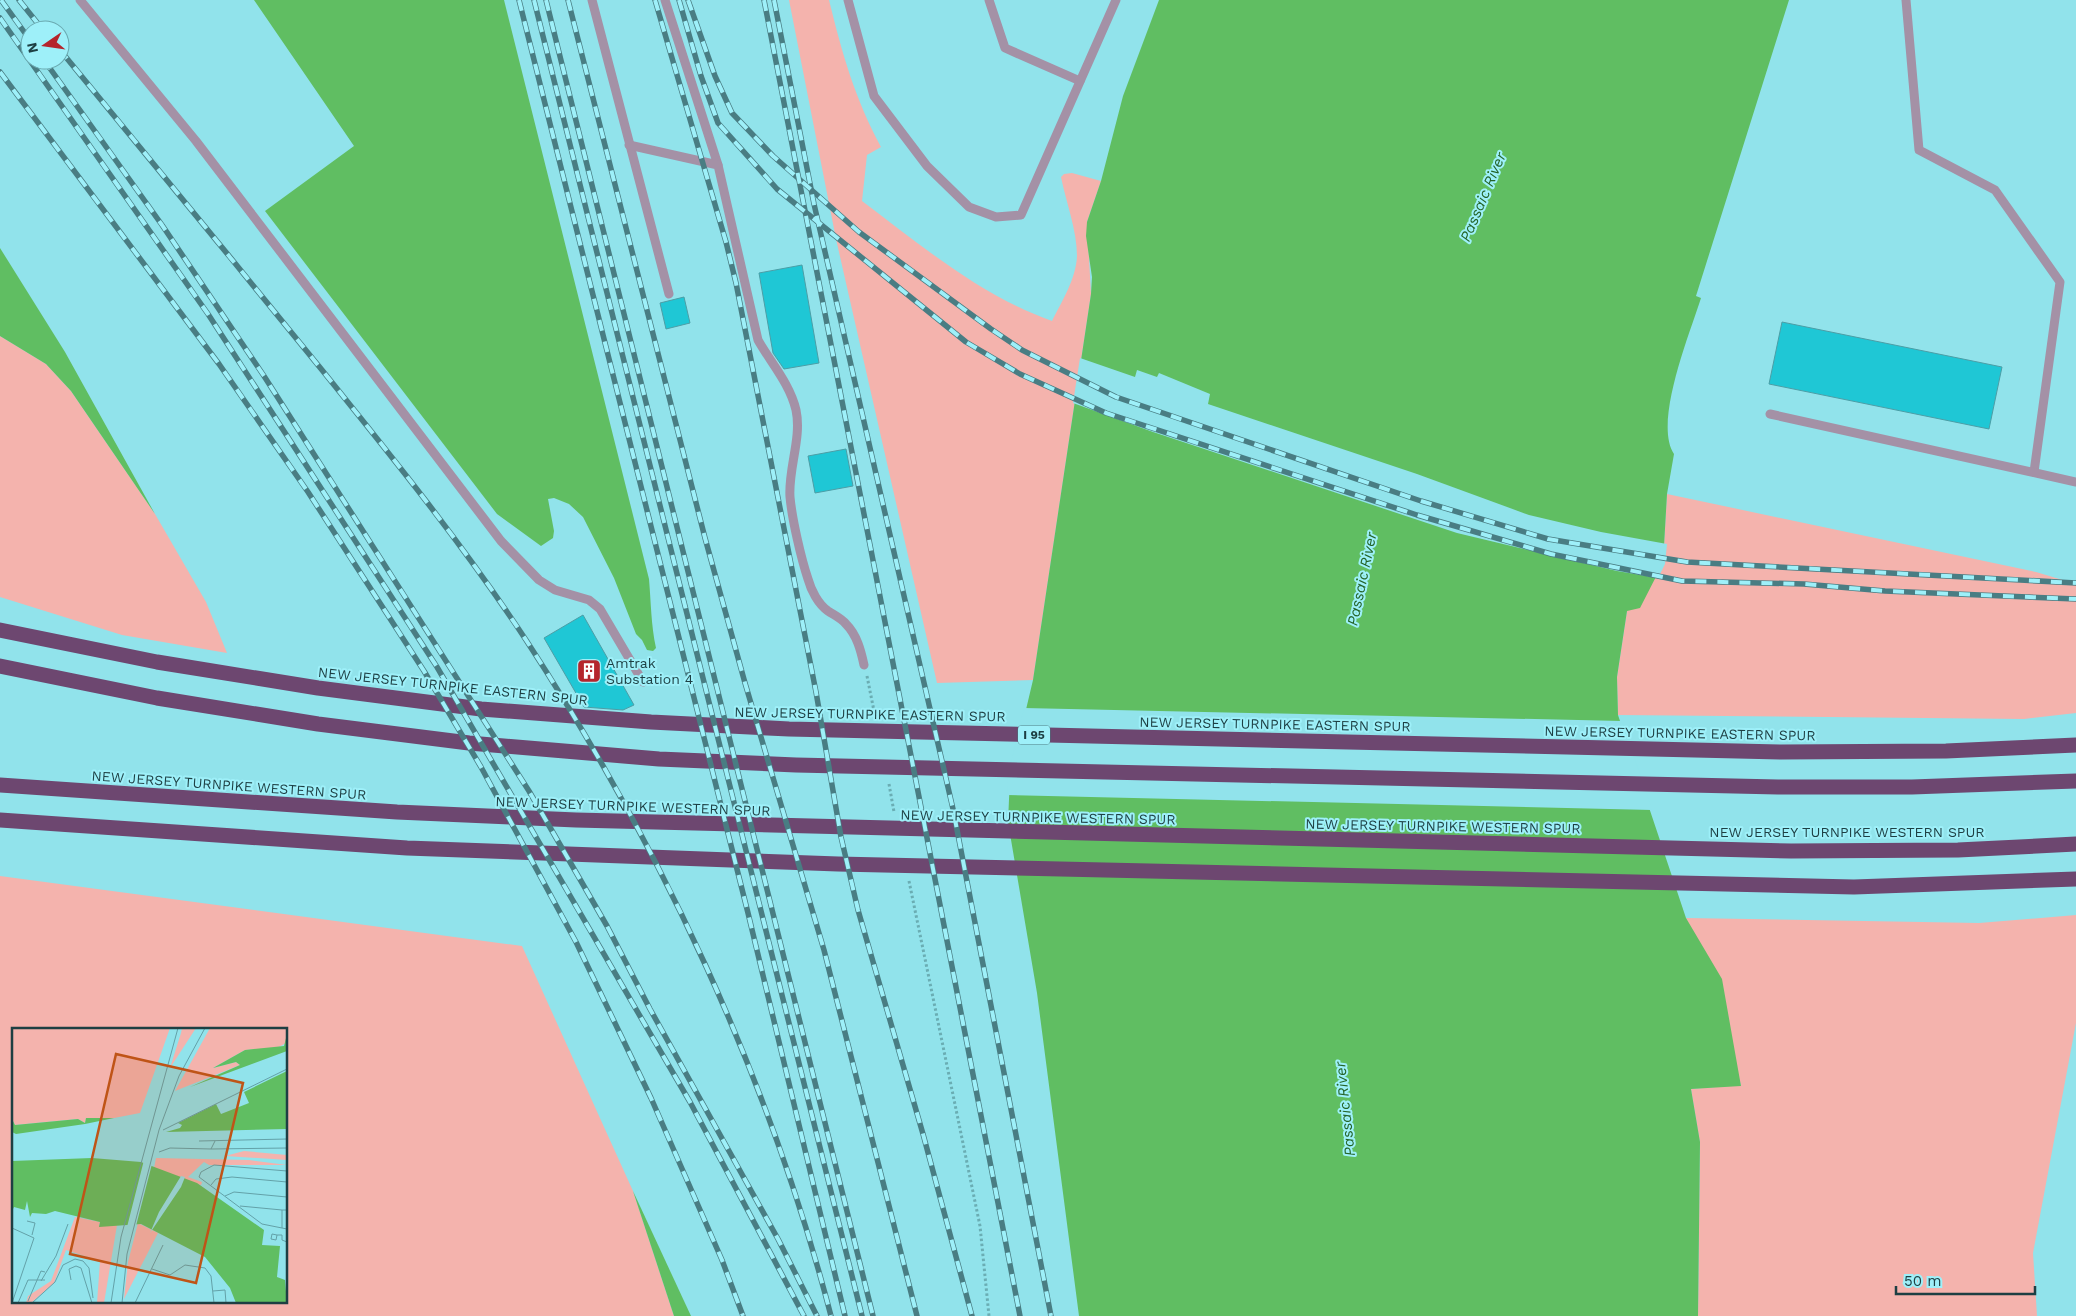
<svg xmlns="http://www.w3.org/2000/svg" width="2076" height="1316" font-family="'Work Sans',sans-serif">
	<rect width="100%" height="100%" fill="#91e3eb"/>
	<g fill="#f4b3ad" fill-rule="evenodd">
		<path d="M 789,0 L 829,0 C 842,53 855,99 881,147 L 867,155 L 862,201 C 922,246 981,296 1052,321 C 1062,301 1076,279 1077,256 C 1077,230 1066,202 1061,177 L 1064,174 L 1072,173 L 1101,181 L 1087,222 L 1091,294 L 1033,680 L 937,683 L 836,239 Z"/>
		<path d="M 0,336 L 46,364 L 71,391 L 155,514 L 206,602 L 227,653 L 122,635 L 0,597 Z"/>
		<path d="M 1667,494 L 2036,572 L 2076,584 L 2076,713 L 2024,719 L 1618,715 L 1617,677 L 1627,611 L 1663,563 Z"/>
		<path d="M 0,876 L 522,946 L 633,1191 L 674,1316 L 0,1316 ZM 14,1030 L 286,1030 L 286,1302 L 14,1302 Z"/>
		<path d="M 2076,915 L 2076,1023 L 2033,1253 L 2037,1316 L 1698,1316 L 1700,1143 L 1691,1089 L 1741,1085 L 1686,918 L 1979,923 Z"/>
	</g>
	<g fill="#60be62">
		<path d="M 254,0 L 504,0 L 649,579 C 651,602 651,625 656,648 L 653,651 L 647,650 L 642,640 L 636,634 L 614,578 L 583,517 L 569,504 L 554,498 L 548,499 L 554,531 L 553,538 L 541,546 L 497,514 L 265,211 L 354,146 Z"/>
		<path d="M 1159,0 L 1789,0 L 1696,296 L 1701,298 C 1690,333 1653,423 1674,454 L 1667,494 L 1663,563 L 1640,608 L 1627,611 L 1617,677 L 1618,715 L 1686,918 L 1722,979 L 1741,1086 L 1691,1089 L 1700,1142 L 1698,1316 L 1079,1316 L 1037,993 L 1008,822 L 1010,777 L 1033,680 L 1091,294 L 1092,277 L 1086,236 L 1087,222 L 1101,181 L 1123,96 Z"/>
		<path d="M 0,248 L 65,352 L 155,514 L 71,391 L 46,364 L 0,336 Z"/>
		<path d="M 633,1191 L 691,1316 L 674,1316 Z"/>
	</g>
	<g fill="#91e3eb">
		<path d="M 1080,358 L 1135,377 L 1137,370 L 1157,377 L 1159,373 L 1210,394 L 1208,404 L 1417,474 L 1529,515 L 1601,532 L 1667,544 L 1665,564 L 1658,578 L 1617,571 L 1457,533 L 1153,432 L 1073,403 Z"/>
		<path d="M 1024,708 L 1622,721 L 1652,810 L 1007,795 L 1008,776 Z"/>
	</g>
	<g fill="#1fc7d5" stroke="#4c9ea6">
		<path d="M 802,265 L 819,363 L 784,369 L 773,353 L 759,273 Z"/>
		<path d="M 684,297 L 690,323 L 666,329 L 660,303 Z"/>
		<path d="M 1782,322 L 2002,367 L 1989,429 L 1769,384 Z"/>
		<path d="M 846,449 L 853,486 L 815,493 L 808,456 Z"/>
		<path d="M 583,615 L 634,705 L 623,710 L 584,707 L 544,638 Z"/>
	</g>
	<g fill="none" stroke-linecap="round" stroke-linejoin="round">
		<g stroke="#6aadb3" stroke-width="3" stroke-dasharray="2.5 2.5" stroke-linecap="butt">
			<path d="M 867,676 L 875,716"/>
			<path d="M 889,784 L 894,812"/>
			<path d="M 909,881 L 980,1226 L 989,1316"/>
		</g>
		<g stroke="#a491a6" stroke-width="9">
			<path d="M 80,0 L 196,141 L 501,541 L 539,580 L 555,590 L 589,600 L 600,609 L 643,682"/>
			<path d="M 592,0 L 669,294"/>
			<path d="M 665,0 L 718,165"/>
			<path d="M 848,0 L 874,96 L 927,166 L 969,207 L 996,217 L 1021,215 L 1116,0"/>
			<path d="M 989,0 L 1005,48 L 1080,81"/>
			<path d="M 1906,0 L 1919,150 L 1995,190 L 2060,282 L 2034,472"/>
			<path d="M 629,145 L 718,165 L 758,340 C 771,363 790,384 796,410 C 802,438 788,469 790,497 C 792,519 801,558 808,579 C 811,590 818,604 828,611 C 834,615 841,618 846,624 C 857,635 861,651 864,665"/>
			<path d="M 1770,414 L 2076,482"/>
		</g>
		<g stroke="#6d4770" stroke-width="15">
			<path d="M 0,630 L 157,662 L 318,688 L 481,709 L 651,722 L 789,729 L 1781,752 L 1946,751 L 2076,745"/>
			<path d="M 0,666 L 157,698 L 318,724 L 469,743 L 659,759 L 796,765 L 1778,787 L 1912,787 L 2076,781"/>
			<path d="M 0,785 L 397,812 L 576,820 L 1791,851 L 1958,850 L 2076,844"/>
			<path d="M 0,820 L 407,848 L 838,864 L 1854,887 L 2076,879"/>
		</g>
		<defs>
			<g id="rail">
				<path d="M 1,0 L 30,40"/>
				<path d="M 19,0 L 43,30"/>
				<path d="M 519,0 L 748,913 L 845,1316"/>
				<path d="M 534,0 L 862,1316"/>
				<path d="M 546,0 L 873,1316"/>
				<path d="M 568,0 L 705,538 L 745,683 L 824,950 L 917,1316"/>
				<path d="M 655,0 L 726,242 L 736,283 L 816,692 L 841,837 L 858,910 L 923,1134 L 972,1316"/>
				<path d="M 679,0 L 701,76 L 718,123 L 777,189 L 966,342 L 1020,374 L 1106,413 L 1417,515 L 1551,554 L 1682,581 L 1804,584 L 1885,591 L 2076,599"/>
				<path d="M 688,0 L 715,76 L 732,113 L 773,156 L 859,232 L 991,329 L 1022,350 L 1116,397 L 1421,501 L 1548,539 L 1687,562 L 2076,583"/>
				<path d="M 764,0 L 1020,1316"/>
				<path d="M 774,0 L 814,204 L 953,809 L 1051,1316"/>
				<path d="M 0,18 L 208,314 L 437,667 L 690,1102 L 804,1316"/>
				<path d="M 60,50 C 148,157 235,263 322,370 C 393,458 464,546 526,640 C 661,847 769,1077 831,1316"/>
				<path d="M 44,60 L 162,225 L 264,376 L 529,791 L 607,926 L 650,1009 L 778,1239 L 817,1316"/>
				<path d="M 0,72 L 219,364 L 308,492 L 424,671 L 481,767 L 576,942 L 651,1098 L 722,1260 L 743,1316"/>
			</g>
		</defs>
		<use href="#rail" stroke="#497d83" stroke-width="5.5"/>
		<use href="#rail" stroke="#9ef0f9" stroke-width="4" stroke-dasharray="11" stroke-linecap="butt"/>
	</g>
	<defs>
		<symbol id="building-square" viewBox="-11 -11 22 22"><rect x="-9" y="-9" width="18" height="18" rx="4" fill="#b5252c" stroke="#9ef0f9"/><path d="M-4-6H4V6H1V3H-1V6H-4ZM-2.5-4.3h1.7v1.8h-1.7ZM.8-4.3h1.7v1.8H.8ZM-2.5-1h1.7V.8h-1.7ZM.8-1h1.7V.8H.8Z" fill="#fff"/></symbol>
	</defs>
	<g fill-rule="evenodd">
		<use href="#building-square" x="575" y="657" width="28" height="28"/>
	</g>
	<g text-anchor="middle" stroke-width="4" stroke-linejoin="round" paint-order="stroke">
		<rect fill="#9ef0f9" stroke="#44747a" stroke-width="1" x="1018" y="725.5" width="32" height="19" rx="4"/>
		<g font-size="12" font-weight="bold" fill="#1d3f43">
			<text x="1034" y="739">I 95</text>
		</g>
		<g font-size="14" fill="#1d3f43" stroke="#9ef0f9" text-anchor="start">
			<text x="606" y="668">Amtrak<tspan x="606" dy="16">Substation 4</tspan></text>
		</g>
		<g font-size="14" fill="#1d3f43" stroke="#9ef0f9">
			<text transform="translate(453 686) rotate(6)" y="5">NEW JERSEY TURNPIKE EASTERN SPUR</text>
			<text transform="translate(870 714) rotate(1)" y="5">NEW JERSEY TURNPIKE EASTERN SPUR</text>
			<text transform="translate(1275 724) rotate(1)" y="5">NEW JERSEY TURNPIKE EASTERN SPUR</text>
			<text transform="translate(1680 733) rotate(1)" y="5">NEW JERSEY TURNPIKE EASTERN SPUR</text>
			<text transform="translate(229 785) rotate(4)" y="5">NEW JERSEY TURNPIKE WESTERN SPUR</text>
			<text transform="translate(633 806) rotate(2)" y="5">NEW JERSEY TURNPIKE WESTERN SPUR</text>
			<text transform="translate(1038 817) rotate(1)" y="5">NEW JERSEY TURNPIKE WESTERN SPUR</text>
			<text transform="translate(1443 826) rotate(1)" y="5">NEW JERSEY TURNPIKE WESTERN SPUR</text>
			<text x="1847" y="837">NEW JERSEY TURNPIKE WESTERN SPUR</text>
		</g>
		<g font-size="15" font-style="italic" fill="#246327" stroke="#9ef0f9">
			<text transform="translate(1483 197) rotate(-67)" y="5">Passaic River</text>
			<text transform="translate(1362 579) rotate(-78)" y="5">Passaic River</text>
			<text transform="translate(1345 1109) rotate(-96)" y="5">Passaic River</text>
		</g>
	</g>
	<g transform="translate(12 1028)">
		<rect width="275" height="275" fill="#91e3eb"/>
		<path d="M 0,0 L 158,0 L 128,85 L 102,90 L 74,90 L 73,95 L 66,91 L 3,97 L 0,91 ZM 170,0 L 184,0 L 158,40 L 169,5 ZM 198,0 L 275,0 L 274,15 L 265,20 L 233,22 L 201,40 L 224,34 L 228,37 L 163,63 ZM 232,123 L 275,127 L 275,132 L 213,128 ZM 144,130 L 237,132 L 275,137 L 197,137 L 192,134 L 176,149 L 190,154 L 189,157 L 142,140 ZM 63,189 L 88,194 L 87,198 L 105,197 L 92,275 L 85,275 L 88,233 L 54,222 L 42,255 L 19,275 L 14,275 L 16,268 L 39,253 ZM 126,195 L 146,205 L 112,271 L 116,234 Z" fill="#f4b3ad"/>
		<path d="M 275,6 L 275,23 L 178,59 L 228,37 L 224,34 L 201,40 L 233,22 L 272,18 ZM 275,43 L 275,101 L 154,104 L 168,100 L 170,97 L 166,95 L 204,76 L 209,86 L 237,75 L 232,64 ZM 74,90 L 102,90 L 73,96 L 4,106 L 0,104 L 0,91 L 3,97 L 66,91 L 73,95 ZM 80,130 L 129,134 L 185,155 L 252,202 L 250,217 L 268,218 L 265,249 L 273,252 L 275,275 L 224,275 L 218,260 L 193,229 L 129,196 L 87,199 L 88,194 L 43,183 L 34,186 L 20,185 L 18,189 L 15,173 L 13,182 L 2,179 L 0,183 L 0,133 Z" fill="#60be62"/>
		<path d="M 132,132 L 140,136 L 124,198 L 115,199 ZM 169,148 L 173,149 L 169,159 L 138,205 L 147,184 Z" fill="#91e3eb"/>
		<path fill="none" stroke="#63a1a8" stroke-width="1" d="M 151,102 L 275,41M 187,113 L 275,111M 199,121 L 275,120M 147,124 L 158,120 L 199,121 L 203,113M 275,143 L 202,137 L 189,144 L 187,149 L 250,196 L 275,201M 199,157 L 204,151 L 220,149 L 275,154M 213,168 L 222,164 L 275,169M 228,178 L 270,182M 15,193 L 23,195 L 20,207M 0,200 L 22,210 L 0,275M 270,200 L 270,182 L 275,182M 265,207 L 264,212 L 259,211 L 260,206 L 265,207 L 270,207 L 270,212 L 275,214M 140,241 L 158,247 L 173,237 L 193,240 L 199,248 L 202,275M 59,252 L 57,241 L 64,238 L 69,240 L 80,275M 29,253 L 44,228 L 56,196M 201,263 L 213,262 L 214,275M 16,273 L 29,243 L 33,244M 6,275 L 16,252 L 33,252M 20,275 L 43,254 L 51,237 L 63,231 L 71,233 L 77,240 L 81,270M 99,275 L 109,209 L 166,0M 110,275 L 115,226 L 147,102 L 167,48 L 193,0M 123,275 L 151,217"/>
		<path fill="#bf5417" fill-opacity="0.15" stroke="#bf5417" stroke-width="2.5" d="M 104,26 L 231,55 L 184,255 L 58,226 Z"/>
		<rect width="275" height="275" fill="none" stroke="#1d3f43" stroke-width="2.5"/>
	</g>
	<g transform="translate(45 45) rotate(257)"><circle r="24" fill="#9ef0f9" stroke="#6aa9b0"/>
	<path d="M0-4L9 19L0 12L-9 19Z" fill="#b5252c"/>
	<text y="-8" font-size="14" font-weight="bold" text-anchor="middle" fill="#1d3f43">N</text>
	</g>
	<path d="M1896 1286v8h139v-8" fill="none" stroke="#1d3f43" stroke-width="2.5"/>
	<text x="1904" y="1286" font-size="15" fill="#1d3f43" stroke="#9ef0f9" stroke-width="4" paint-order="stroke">50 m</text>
</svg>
